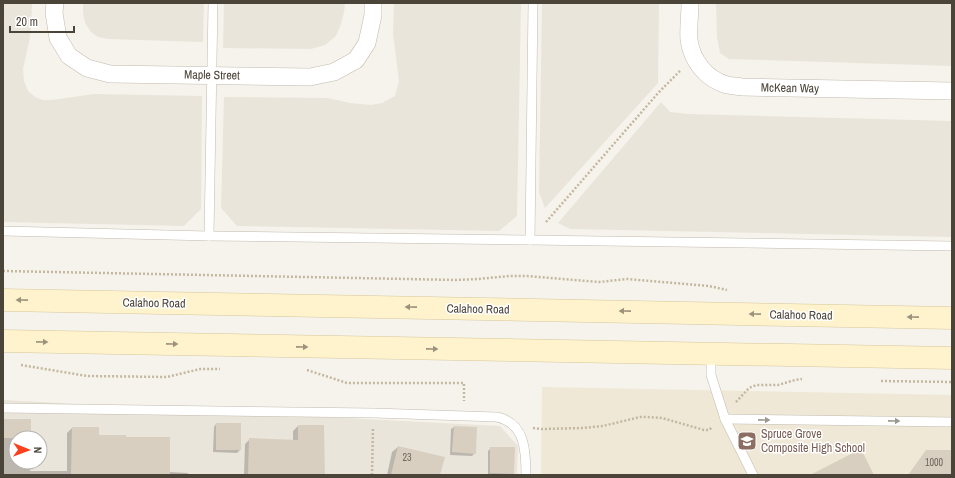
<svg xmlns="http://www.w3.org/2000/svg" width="955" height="478" font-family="'Archivo Narrow',sans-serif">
	<rect width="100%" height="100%" fill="#f6f3ec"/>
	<g fill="#eae5da" fill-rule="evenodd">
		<path d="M 3,3 L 32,3 L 31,28 L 29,42 L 23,69 L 24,81 L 28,91 L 35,97 L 43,100 L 52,100 L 94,94 L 202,96 L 201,209 L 184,226 L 3,222 Z"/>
		<path d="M 83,3 L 204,3 L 203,42 L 109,39 L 98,37 L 91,32 L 85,23 L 83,13 Z"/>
		<path d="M 224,3 L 345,3 L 344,12 L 341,24 L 336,36 L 325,45 L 311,49 L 223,48 Z"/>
		<path d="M 394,3 L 521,3 L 517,216 L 499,231 L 237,226 L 221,208 L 224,97 L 328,98 L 350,103 L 371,105 L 382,103 L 395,96 L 399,81 L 393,34 Z"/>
		<path d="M 542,3 L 659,3 L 658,83 L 545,208 L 539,192 Z"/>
		<path d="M 716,3 L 952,3 L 952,66 L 729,59 L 720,53 L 717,37 Z"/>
		<path d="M 661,102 L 670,112 L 688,114 L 952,121 L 952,237 L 570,229 L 558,223 Z"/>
		<path d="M 3,400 L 500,426 L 518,446 L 517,475 L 3,475 ZM 16,438 L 40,438 L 40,462 L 16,462 Z"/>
	</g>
	<path fill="#efe8d6" d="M 542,387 L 952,395 L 952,475 L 541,475 Z"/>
	<g fill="#0003">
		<path d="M 3,420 L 30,438 L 16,438 L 16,462 L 30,462 L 30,471 L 67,471 L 67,433 L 72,428 L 98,428 L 98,436 L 125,438 L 169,472 L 188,473 L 188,475 L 3,475 Z"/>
		<path d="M 216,424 L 240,450 L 237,453 L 213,452 L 214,427 Z"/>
		<path d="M 298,426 L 323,426 L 324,475 L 244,475 L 245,444 L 250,439 L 293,441 L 293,431 Z"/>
		<path d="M 454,427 L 476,428 L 475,453 L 472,456 L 450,455 L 451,429 Z"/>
		<path d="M 398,447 L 439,475 L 387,475 L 392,452 Z"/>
		<path d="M 491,448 L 513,473 L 512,475 L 488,475 L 488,451 Z"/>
	</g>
	<g fill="#d8cfc1">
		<rect x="3" y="419" width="28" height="19"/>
		<rect x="216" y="423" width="25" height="27"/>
		<path d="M 298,425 L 324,425 L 325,475 L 248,475 L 249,438 L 298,440 Z"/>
		<path d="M 454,426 L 477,427 L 476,454 L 452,452 Z"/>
		<path d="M 72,427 L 99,427 L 99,435 L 126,435 L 126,437 L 170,437 L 170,475 L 71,475 Z"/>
		<path d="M 398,446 L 445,457 L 440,475 L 391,475 Z"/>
		<path d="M 490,447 L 515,447 L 514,474 L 490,473 Z"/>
		<path d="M 861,449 L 874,475 L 810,475 L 849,455 Z"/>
		<path d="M 926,450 L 952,450 L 952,475 L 908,475 Z"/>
	</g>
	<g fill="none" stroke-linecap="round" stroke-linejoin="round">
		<defs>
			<g id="lane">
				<path d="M 3,231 L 209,236 L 530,240 L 952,246"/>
				<path d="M 209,236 L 213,3"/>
				<path d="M 530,240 L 533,3"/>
				<path d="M 711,354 L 711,375 L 725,419 L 753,475"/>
				<path d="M 3,408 L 374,413 L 497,417 C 525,423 526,451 526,475"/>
				<path d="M 725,419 L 952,422"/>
			</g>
			<g id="street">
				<path d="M 55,3 L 54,13 L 58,38 L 69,56 L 87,68 L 110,74 L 310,77 L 334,72 L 356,60 L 367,43 L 373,15 L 373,3"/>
				<path d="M 690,3 C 690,15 688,29 689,40 C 692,61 706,79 727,85 C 732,86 737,86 742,87 L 952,91"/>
			</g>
			<g id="secondary">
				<path d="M 3,300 L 952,318"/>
				<path d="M 3,341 L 952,358"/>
			</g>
		</defs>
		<use href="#lane" stroke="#c2bbae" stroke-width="10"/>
		<use href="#street" stroke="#c2bbae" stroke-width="18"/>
		<use href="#secondary" stroke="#d6c79b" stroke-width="23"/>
		<g stroke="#c4b79f" stroke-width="2.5" stroke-dasharray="2 2" stroke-linecap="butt">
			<path d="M 546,222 L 659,92 L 681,70"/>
			<path d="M 3,271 L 456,280 L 478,279 L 510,276 L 527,276 L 599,282 L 627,279 L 709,286 L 727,290"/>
			<path d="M 21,365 L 87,376 L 167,377 L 200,369 L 220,369"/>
			<path d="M 307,370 L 347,383 L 464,383 L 464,401"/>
			<path d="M 881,381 L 952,382"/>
			<path d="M 736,402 L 749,388 L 756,385 L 778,385 L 795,380 L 802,379"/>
			<path d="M 533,428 L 542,429 L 583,428 L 603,426 L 640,417 L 646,417 L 662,418 L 704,430 L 709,430 L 712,427"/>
			<path d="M 372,475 L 373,428"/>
		</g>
		<use href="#lane" stroke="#fff" stroke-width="9"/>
		<use href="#street" stroke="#fff" stroke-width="17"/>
		<use href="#secondary" stroke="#fff3cd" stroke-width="22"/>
	</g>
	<defs><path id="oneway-solid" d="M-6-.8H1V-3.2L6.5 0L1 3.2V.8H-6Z"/></defs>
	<g fill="#9c937c">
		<use href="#oneway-solid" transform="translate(22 300) rotate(-179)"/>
		<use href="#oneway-solid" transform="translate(411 307) rotate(-179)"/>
		<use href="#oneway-solid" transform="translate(625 311) rotate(-179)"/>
		<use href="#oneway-solid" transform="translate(755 314) rotate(-179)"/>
		<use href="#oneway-solid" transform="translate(913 317) rotate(-179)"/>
		<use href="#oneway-solid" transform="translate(42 342) rotate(1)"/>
		<use href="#oneway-solid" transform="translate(172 344) rotate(1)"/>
		<use href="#oneway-solid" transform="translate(302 347) rotate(1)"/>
		<use href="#oneway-solid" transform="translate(432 349) rotate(1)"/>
	</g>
	<g fill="#9c9892">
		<use href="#oneway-solid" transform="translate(764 420) rotate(1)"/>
		<use href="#oneway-solid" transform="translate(894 421) rotate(1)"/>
	</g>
	<defs>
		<symbol id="school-square" viewBox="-11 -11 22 22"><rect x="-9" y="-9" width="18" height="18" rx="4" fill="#8d6e63" stroke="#fff"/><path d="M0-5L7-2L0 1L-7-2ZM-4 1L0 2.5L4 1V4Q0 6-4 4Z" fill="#fff"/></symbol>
	</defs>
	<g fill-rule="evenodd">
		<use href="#school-square" x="736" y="430" width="22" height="22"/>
	</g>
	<g text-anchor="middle" stroke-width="3" stroke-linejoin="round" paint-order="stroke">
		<g font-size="10" fill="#6e675b">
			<text x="407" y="461">23</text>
			<text x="934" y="466">1000</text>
		</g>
		<g font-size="12" fill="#4b4439" stroke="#fff">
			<text transform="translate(212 75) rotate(1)" y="4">Maple Street</text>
			<text transform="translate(790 88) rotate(1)" y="4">McKean Way</text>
			<text transform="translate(154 303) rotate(1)" y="4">Calahoo Road</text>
			<text transform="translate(478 309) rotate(1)" y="4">Calahoo Road</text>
			<text transform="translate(801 315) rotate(1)" y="4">Calahoo Road</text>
		</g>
		<g font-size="12" fill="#785e54" stroke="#fff" text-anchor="start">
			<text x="761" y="438">Spruce Grove<tspan x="761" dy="14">Composite High School</tspan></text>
		</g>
	</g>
	<rect width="955" height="478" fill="none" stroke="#4b4439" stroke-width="8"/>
	<g transform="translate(28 450) rotate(91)"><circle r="19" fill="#ffffff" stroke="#b7b4b0"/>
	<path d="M0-3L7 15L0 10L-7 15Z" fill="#fc3f1d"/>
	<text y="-6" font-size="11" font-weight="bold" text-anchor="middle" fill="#4b4439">N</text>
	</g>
	<path d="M10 26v6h64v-6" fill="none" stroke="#4b4439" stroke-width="2"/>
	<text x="16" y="26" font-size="12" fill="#4b4439" stroke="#ffffff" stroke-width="3" paint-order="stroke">20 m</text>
</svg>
